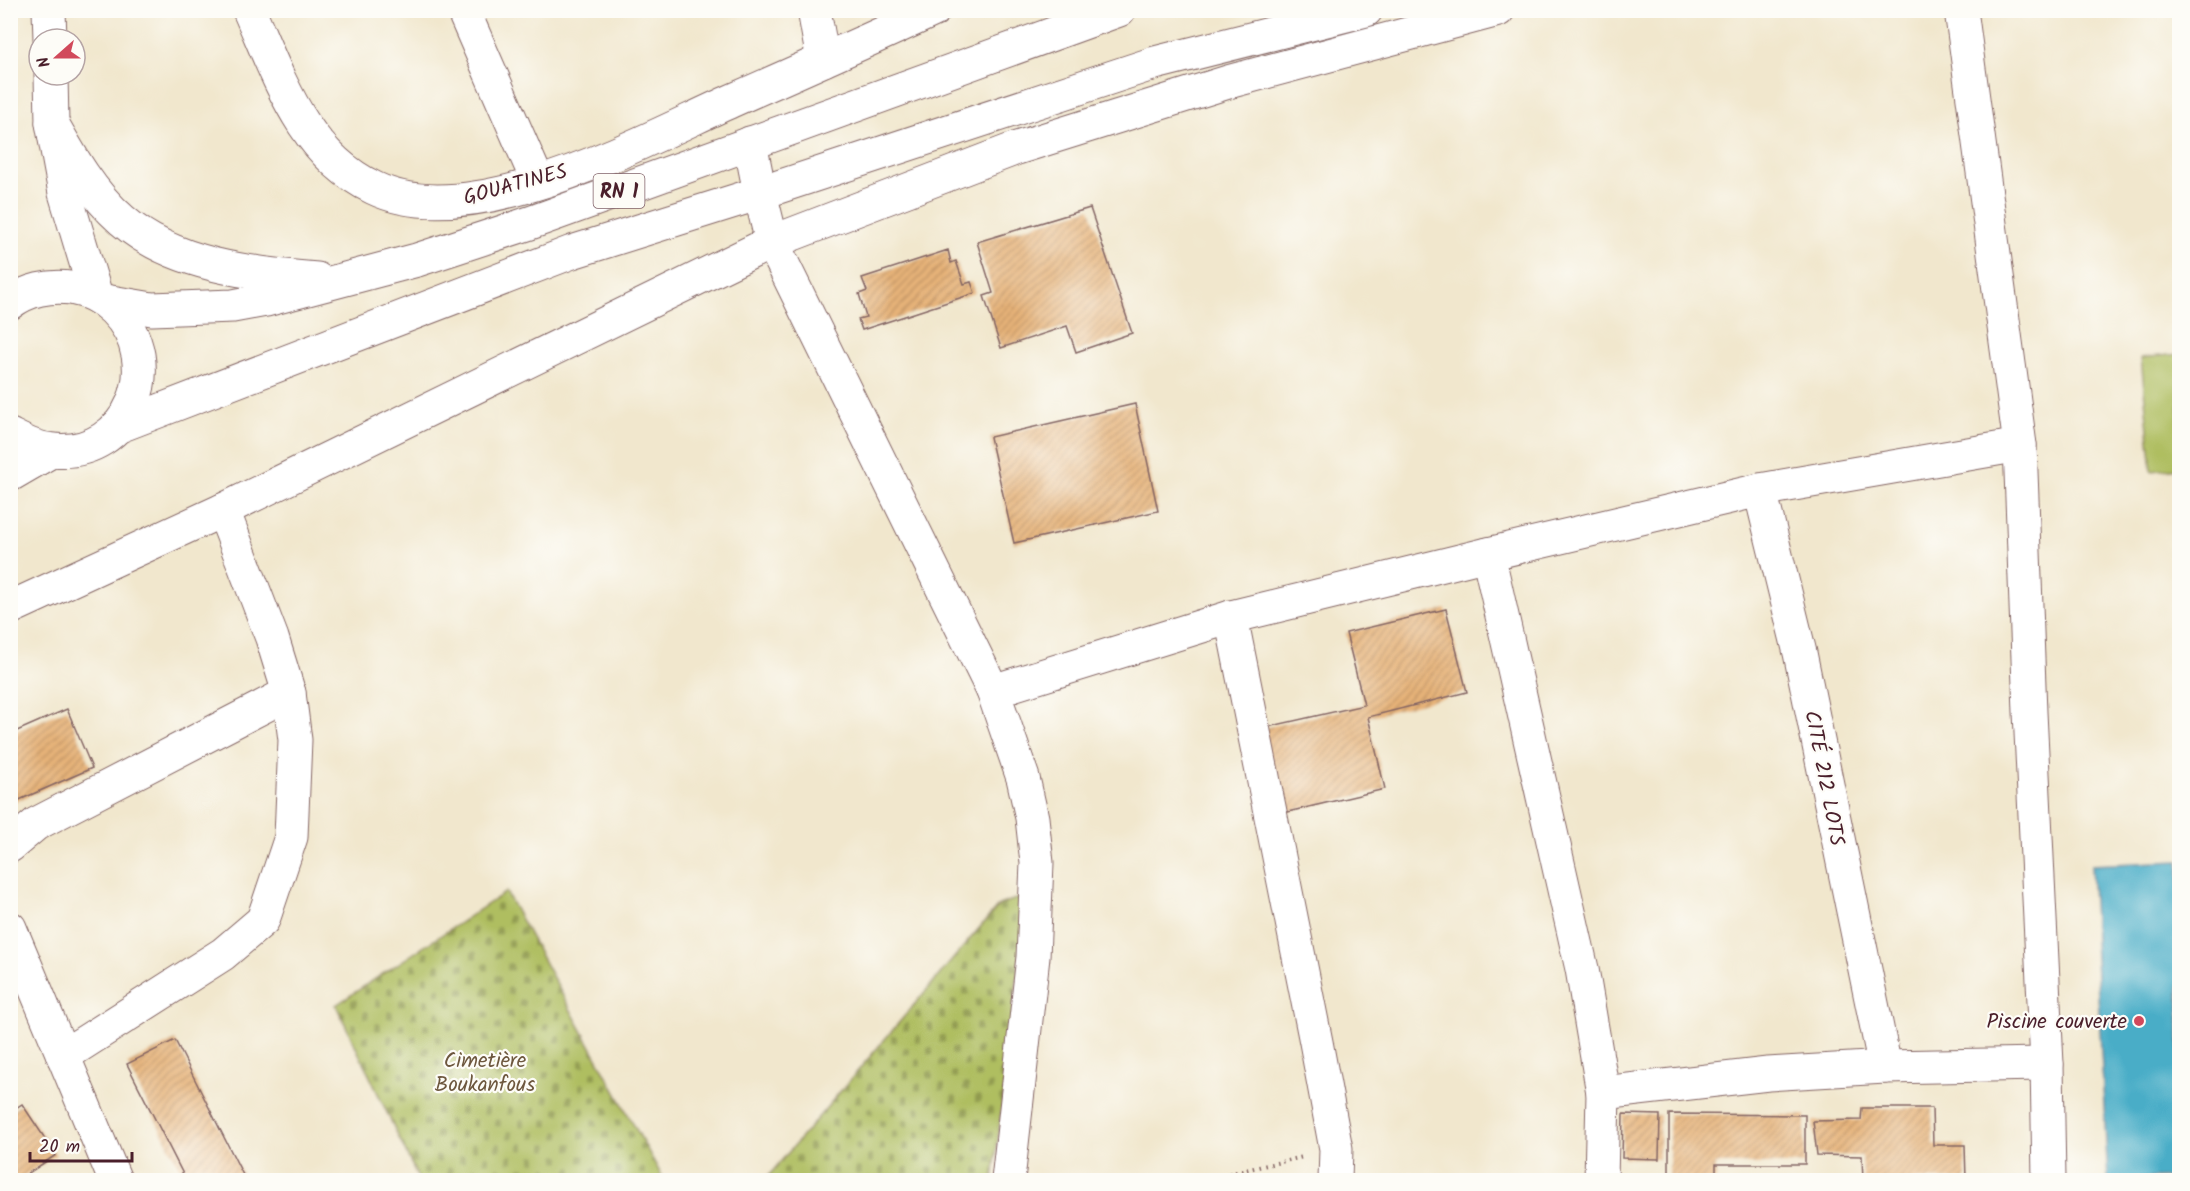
<svg xmlns="http://www.w3.org/2000/svg" width="2190" height="1191" font-family="Kalam,sans-serif">
	<defs>
		<pattern id="cemetery-stones" width="16" height="16" patternUnits="userSpaceOnUse" patternTransform="scale(1.5)"><rect width="16" height="16" fill="#afbe60"/><path d="M2 7V4a2 2 0 0 1 4 0v3zM10 15v-3a2 2 0 0 1 4 0v3z" fill="#909a4f"/></pattern>
		<pattern id="building-hatch" width="6" height="6" patternUnits="userSpaceOnUse" patternTransform="scale(1.5)"><rect width="6" height="6" fill="#e6b278"/><path d="M-1 1l2-2M0 6l6-6M5 7l2-2" fill="none" stroke="#bc9063"/></pattern>
	</defs>
	<rect width="100%" height="100%" fill="#fdfcf7"/>
	<filter id="ink" filterUnits="userSpaceOnUse"><feTurbulence type="fractalNoise" baseFrequency=".0167" numOctaves="2"/><feDisplacementMap in="SourceGraphic" scale="12" xChannelSelector="R" yChannelSelector="G"/><feConvolveMatrix kernelMatrix="1 2 1 2 8 2 1 2 1" color-interpolation-filters="sRGB"/></filter>
	<filter id="wash" filterUnits="userSpaceOnUse"><feTurbulence type="fractalNoise" baseFrequency=".008" numOctaves="4" result="noise"/><feDisplacementMap in="SourceGraphic" scale="24" xChannelSelector="R" yChannelSelector="G"/><feGaussianBlur stdDeviation="1.35" result="paint"/><feColorMatrix in="noise" values="0 0 0 0 0 0 0 0 0 0 0 0 0 0 0 0 0 1.4 0 .05"/><feComposite in="paint" operator="in"/></filter>
	<g filter="url(#wash)">
		<rect width="100%" height="100%" fill="#f1e7cd"/>
		<g fill="url(#cemetery-stones)" stroke="#7c6e46" stroke-width="1.5">
			<path d="M 506,892 L 664,1180 L 419,1180 L 336,1005 Z"/>
			<path d="M 1027,895 L 993,1180 L 765,1180 L 999,905 Z"/>
		</g>
		<path fill="#afbe60" stroke="#7c6e46" stroke-width="1.5" d="M 2179,354 L 2179,468 L 2152,471 L 2141,358 Z"/>
		<path fill="#48adc7" stroke="#496679" stroke-width="1.5" d="M 2179,861 L 2179,1177 L 2108,1180 L 2091,865 Z"/>
		<g id="blocks">
			<g fill="url(#building-hatch)">
				<path d="M 1090,208 L 1132,333 L 1076,352 L 1067,326 L 1001,348 L 984,296 L 993,293 L 977,242 Z"/>
				<path d="M 948,250 L 951,263 L 956,261 L 964,284 L 971,282 L 975,293 L 862,330 L 858,319 L 866,317 L 859,294 L 867,291 L 862,278 Z"/>
				<path d="M 1135,404 L 1158,511 L 1014,543 L 990,437 Z"/>
				<path d="M 1446,609 L 1467,692 L 1368,717 L 1385,789 L 1279,814 L 1259,729 L 1364,705 L 1346,633 Z"/>
				<path d="M 67,709 L 92,768 L 10,804 L 10,734 Z"/>
				<path d="M 175,1040 L 245,1179 L 242,1180 L 186,1180 L 127,1064 Z"/>
				<path d="M 22,1104 L 56,1155 L 18,1180 L 10,1180 L 10,1112 Z"/>
				<path d="M 1862,1108 L 1932,1108 L 1933,1145 L 1965,1145 L 1966,1180 L 1863,1180 L 1862,1156 L 1817,1155 L 1813,1121 L 1861,1120 Z"/>
				<path d="M 1623,1114 L 1660,1115 L 1659,1159 L 1622,1158 Z"/>
				<path d="M 1669,1114 L 1805,1115 L 1805,1164 L 1716,1164 L 1716,1180 L 1669,1180 Z"/>
			</g>
		</g>
	</g>
	<g filter="url(#ink)">
		<use href="#blocks" fill-opacity="0" stroke="#846564" stroke-width="1.5"/>
		<g fill="none" stroke-linecap="round" stroke-linejoin="round">
			<defs>
				<g id="minor">
					<path d="M 249,10 C 279,78 303,154 374,188 C 471,235 640,142 731,101 C 799,71 867,41 934,10"/>
					<path d="M 463,10 L 538,182"/>
					<path d="M 814,10 L 823,60"/>
					<path d="M 1961,10 L 2020,445 L 2030,712 L 2047,1064 L 2049,1180"/>
					<path d="M 750,143 L 760,193 L 772,242 L 993,691 L 1231,617 L 1488,554 L 1760,490 L 2020,445"/>
					<path d="M 1760,490 L 1800,653 L 1885,1067"/>
					<path d="M 1488,554 L 1582,969 L 1603,1093 L 1601,1180"/>
					<path d="M 10,608 L 223,510 L 772,242 L 1017,148 L 1228,82 L 1498,10"/>
					<path d="M 1231,617 L 1316,1042 L 1336,1149 L 1335,1180"/>
					<path d="M 993,691 L 1023,778 L 1032,818 L 1037,863 L 1033,957 L 1008,1180"/>
					<path d="M 10,846 L 36,824 L 289,693"/>
					<path d="M 10,928 L 115,1180"/>
					<path d="M 63,1056 L 223,954 L 263,920 L 291,837 L 295,740 L 289,693 L 272,638 L 223,510"/>
					<path d="M 1603,1093 L 1768,1074 L 1885,1067 L 2047,1064"/>
				</g>
				<g id="major">
					<path d="M 49,10 L 50,39"/>
					<path d="M 51,75 L 52,123 L 65,193 L 96,296"/>
				</g>
				<g id="highway">
					<path d="M 52,123 C 71,157 92,194 122,220 C 173,265 252,274 317,279"/>
					<path d="M 105,301 L 152,309 L 233,306 L 266,300 L 417,260 L 530,223 L 1119,10"/>
					<path d="M 10,303 C 27,290 50,285 71,288 C 88,291 102,298 114,310 C 168,363 130,458 53,450 C 37,449 24,442 10,435"/>
					<path d="M 117,427 L 572,252 L 760,193 L 1155,63 L 1366,10"/>
					<path d="M 10,475 L 53,450"/>
				</g>
			</defs>
			<use href="#minor" stroke="#846564" stroke-width="35"/>
			<use href="#major" stroke="#846564" stroke-width="35"/>
			<use href="#highway" stroke="#846564" stroke-width="35"/>
			<path stroke="#846564" stroke-width="4" stroke-dasharray="1.5 4.5" stroke-linecap="butt" d="M 1200,1180 L 1303,1157"/>
			<use href="#minor" stroke="#fff" stroke-width="33"/>
			<use href="#major" stroke="#fff" stroke-width="33"/>
			<use href="#highway" stroke="#fff" stroke-width="33"/>
		</g>
	</g>
	<circle fill="#d1495b" stroke="#fdfcf7" stroke-width="2" cx="2139" cy="1021" r="6"/>
	<g text-anchor="middle" stroke-width="4.5" stroke-linejoin="round" paint-order="stroke">
		<rect fill="#fdfcf7" stroke="#806168" stroke-width="1.5" x="593.5" y="174" width="51" height="34" rx="4.5"/>
		<g font-size="20" font-weight="bold" fill="#4a1f2b">
			<text x="619" y="198">RN 1</text>
		</g>
		<g font-size="21" fill="#4a1f2b" stroke="#fdfcf7">
			<text transform="translate(515 184) rotate(-15)" y="7">GOUATINES</text>
			<text transform="translate(1825 778) rotate(79)" y="7">CITÉ 212 LOTS</text>
		</g>
		<g font-size="21" fill="#4a1f2b" stroke="#fdfcf7" text-anchor="end">
			<text x="2127" y="1028">Piscine couverte</text>
		</g>
		<g font-size="21" fill="#6d573e" stroke="#fdfcf7">
			<text x="485" y="1067">Cimetière<tspan x="485" dy="24">Boukanfous</tspan></text>
		</g>
	</g>
	<rect width="2190" height="1191" fill="none" stroke="#fdfcf7" stroke-width="36"/>
	<g transform="translate(57 57) rotate(249)"><circle r="28" fill="#fdfcf7" stroke="#b5a4a5" stroke-width="1.5"/>
	<path d="M0-4.5L10 22L0 15L-10 22Z" fill="#d1495b"/>
	<text y="-9" font-size="16" font-weight="bold" text-anchor="middle" fill="#4a1f2b">N</text>
	</g>
	<path d="M30 1152v9h102v-9" fill="none" stroke="#4a1f2b" stroke-width="3"/>
	<text x="39" y="1152" font-size="18" fill="#4a1f2b" stroke="#fdfcf7" stroke-width="4.5" paint-order="stroke">20 m</text>
</svg>
